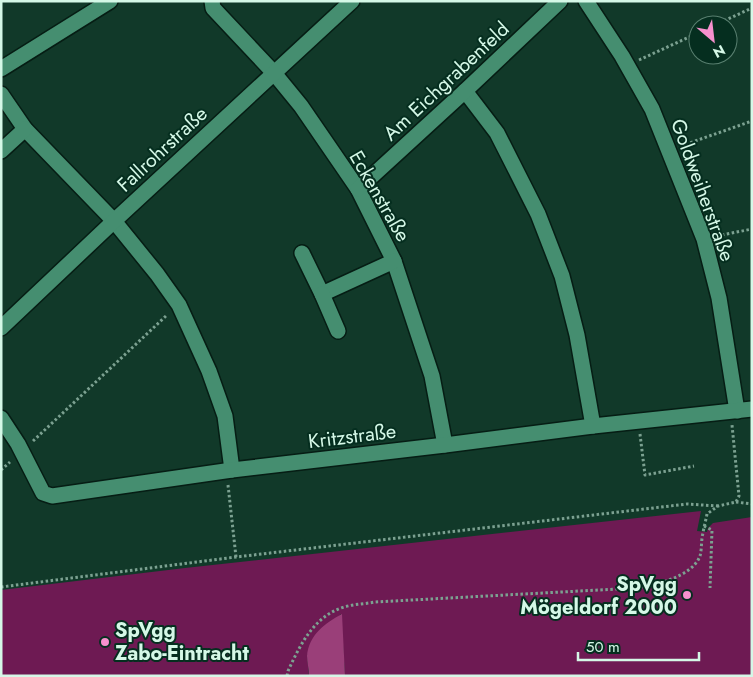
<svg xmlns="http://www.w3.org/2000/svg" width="753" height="677" font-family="Jost,sans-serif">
	<rect width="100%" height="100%" fill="#113929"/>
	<path fill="#6e1a53" d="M 701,511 L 697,531 L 707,532 L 708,528 L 713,523 L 752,517 L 752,676 L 345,676 L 341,614 L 307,655 L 309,676 L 1,676 L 1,590 L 185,568 Z"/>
	<path fill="#9a3f79" d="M 342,614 L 345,676 L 309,676 C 309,669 307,662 307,656 C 309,635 325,623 342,614 Z"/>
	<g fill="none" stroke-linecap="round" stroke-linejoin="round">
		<defs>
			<g id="minor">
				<path d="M 212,1 L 213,8 L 274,73 L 301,106 L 358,189 L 394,261 L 432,376 L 445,445"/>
				<path d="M 586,1 L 622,56 L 652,109 L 704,239 L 719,298 L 737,411"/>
				<path d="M 1,69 L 110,1"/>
				<path d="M 465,91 L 497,133 L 538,214 L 562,276 L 577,335 L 593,426"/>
				<path d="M 1,94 L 25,129 L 114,221 L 157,274 L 179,305 L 209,371 L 225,416 L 232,470"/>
				<path d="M 1,151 L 25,129"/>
				<path d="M 358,189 L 465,91 L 560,1"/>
				<path d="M 302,253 L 322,294 L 394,261"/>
				<path d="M 322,294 L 338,331"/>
				<path d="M 1,328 L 114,221 L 352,1"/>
				<path d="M 1,418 L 18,444 L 43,493 L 52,496 L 232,470 L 445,445 L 593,426 L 752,409"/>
			</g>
		</defs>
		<use href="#minor" stroke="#061d14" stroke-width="18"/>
		<g stroke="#7ca191" stroke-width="3" stroke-dasharray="2.5 2.5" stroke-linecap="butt">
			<path d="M 715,25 L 752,8"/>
			<path d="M 639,60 L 698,33"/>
			<path d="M 681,146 L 752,121"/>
			<path d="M 717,236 L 752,229"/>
			<path d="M 640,434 L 645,475 L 694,466"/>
			<path d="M 33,441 L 167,315"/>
			<path d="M 1,470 L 10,462"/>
			<path d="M 228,485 L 236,557"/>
			<path d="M 736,502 L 752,504"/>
			<path d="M 704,526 L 712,530 L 710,588"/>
			<path d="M 1,587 L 236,557 L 687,504 L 718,506"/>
			<path d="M 287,676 L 288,671 C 300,645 314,616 344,607 C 354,604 365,604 375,602 L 636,588 C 655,585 692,577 700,556 C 702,549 701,540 703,533 C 704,526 706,520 707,514 L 718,506 L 736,502 L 739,496 L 732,425"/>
		</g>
		<use href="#minor" stroke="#458e70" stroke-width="15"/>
	</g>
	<g fill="#f790ce" stroke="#052e1f" stroke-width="2">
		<circle cx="687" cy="595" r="5"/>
		<circle cx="105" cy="642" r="5"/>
	</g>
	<g text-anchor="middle" stroke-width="4" stroke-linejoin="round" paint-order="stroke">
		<g font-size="20" fill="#d5f8e7" stroke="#052e1f">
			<text transform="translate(446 81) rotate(-43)" y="7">Am Eichgrabenfeld</text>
			<text transform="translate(162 149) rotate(-43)" y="7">Fallrohrstraße</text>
			<text transform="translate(703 190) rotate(70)" y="7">Goldweiherstraße</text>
			<text transform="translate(380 196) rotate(60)" y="7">Eckenstraße</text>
			<text transform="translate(352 436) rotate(-7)" y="7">Kritzstraße</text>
		</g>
		<g font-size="20" font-weight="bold" fill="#d5f8e7" stroke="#052e1f" text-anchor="end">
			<text x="677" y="591">SpVgg<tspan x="677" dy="23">Mögeldorf 2000</tspan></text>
			<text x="115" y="637" text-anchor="start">SpVgg<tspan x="115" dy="23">Zabo-Eintracht</tspan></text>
		</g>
	</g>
	<rect width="753" height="677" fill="none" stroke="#d5f8e7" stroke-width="5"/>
	<g transform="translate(713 40) rotate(152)"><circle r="24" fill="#052e1f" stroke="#587f6f"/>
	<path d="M0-4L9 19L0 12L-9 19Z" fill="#f790ce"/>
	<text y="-8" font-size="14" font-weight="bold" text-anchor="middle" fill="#d5f8e7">N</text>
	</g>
	<path d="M578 652v8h121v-8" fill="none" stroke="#d5f8e7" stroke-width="2.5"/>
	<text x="586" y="652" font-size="15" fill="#d5f8e7" stroke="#052e1f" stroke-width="4" paint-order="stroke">50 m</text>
</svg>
